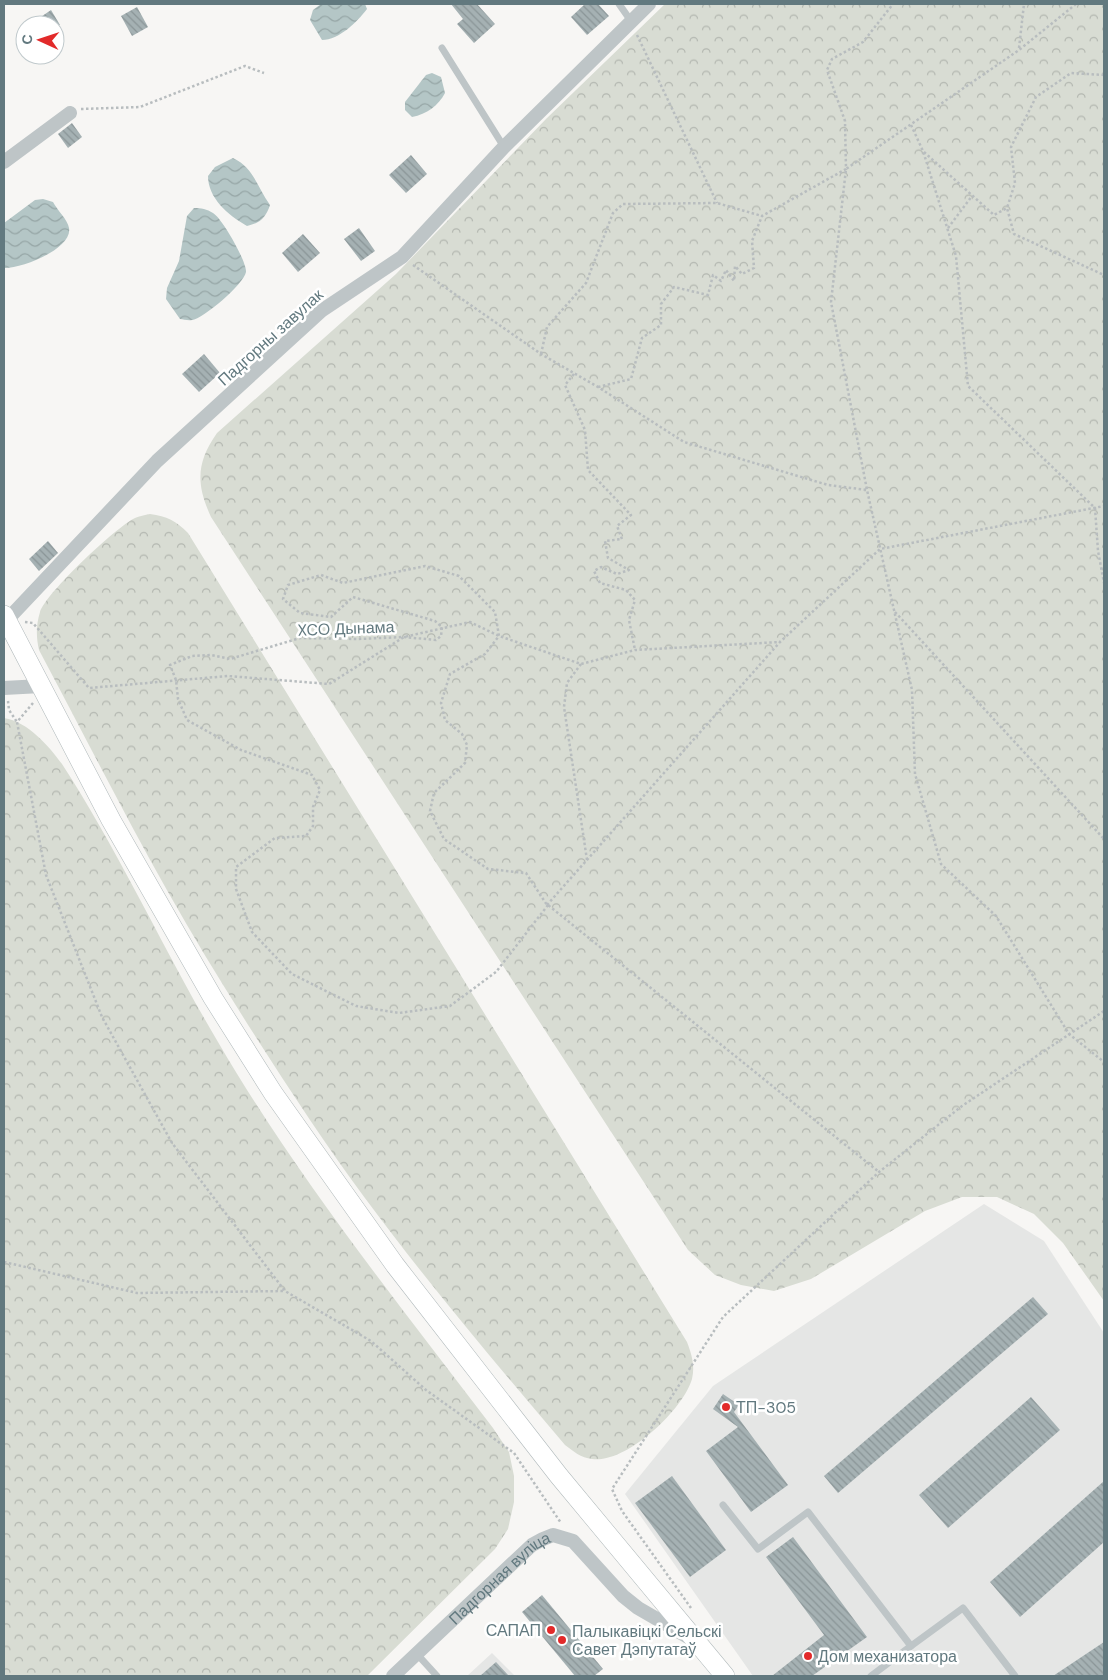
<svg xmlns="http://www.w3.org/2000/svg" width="1108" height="1680" font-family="'DM Sans',sans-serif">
	<defs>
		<pattern id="forest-crowns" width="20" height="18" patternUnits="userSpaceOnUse" patternTransform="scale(1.25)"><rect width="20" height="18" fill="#d8dcd3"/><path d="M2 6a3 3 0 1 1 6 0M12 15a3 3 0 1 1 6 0" fill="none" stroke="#b3b7b0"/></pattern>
		<pattern id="water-waves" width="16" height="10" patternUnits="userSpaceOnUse" patternTransform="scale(1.25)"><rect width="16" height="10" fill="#b4c6c6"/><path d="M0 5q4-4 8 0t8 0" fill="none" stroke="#96a6a6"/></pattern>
		<pattern id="building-back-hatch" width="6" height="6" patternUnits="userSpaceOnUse" patternTransform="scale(1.25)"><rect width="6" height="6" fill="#a5b1b3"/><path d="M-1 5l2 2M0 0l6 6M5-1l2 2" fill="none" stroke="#8a9597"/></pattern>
	</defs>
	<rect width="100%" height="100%" fill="#f7f6f4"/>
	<g fill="#e5e6e5">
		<path d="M 984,1204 L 1044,1241 L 1104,1333 L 1104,1676 L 753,1676 L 625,1494 L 713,1386 Z"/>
		<path d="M 492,1653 L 515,1676 L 467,1676 Z"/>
	</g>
	<g fill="url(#forest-crowns)">
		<path d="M 665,4 L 1104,4 L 1104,1301 L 1063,1243 L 1034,1214 L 997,1197 L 962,1197 L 925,1211 L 811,1279 L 774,1291 L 741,1285 L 715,1275 L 688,1250 L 211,517 C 196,484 196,463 217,433 L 396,274 L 547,118 Z"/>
		<path d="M 150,514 C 167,516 176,521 188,533 L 687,1342 C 692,1355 695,1366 692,1379 C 683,1410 626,1464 592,1459 C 581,1458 573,1451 565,1445 C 476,1340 387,1235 310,1120 C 261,1046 212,970 168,892 C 123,812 82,731 39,650 C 36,637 36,625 40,612 C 46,593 116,527 135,518 C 139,516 145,515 150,514 Z"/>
		<path d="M 4,718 C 28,722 48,745 62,764 C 120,853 164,951 218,1042 C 298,1179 398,1303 493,1428 L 509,1452 L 514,1476 L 514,1502 L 508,1529 L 495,1549 L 367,1676 L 4,1676 Z"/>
	</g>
	<g fill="url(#water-waves)">
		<path d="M 321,4 L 365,4 L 367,9 C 357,22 339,40 322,40 L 310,20 L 313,10 Z"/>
		<path d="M 432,73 L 441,77 L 445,93 C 438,106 427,114 412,117 L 405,110 L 405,102 L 426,75 Z"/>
		<path d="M 233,158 C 254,168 257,187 270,205 C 266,217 261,223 247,226 C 228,215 208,198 208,176 L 215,167 Z"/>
		<path d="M 43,199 L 53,202 C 57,210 68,220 69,228 C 73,249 20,269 4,268 L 4,223 L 35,200 Z"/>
		<path d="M 194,208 C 201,208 207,209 213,213 C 222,218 247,262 246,272 C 244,284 203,319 192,320 C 188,321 183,319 180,319 L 166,299 L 167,288 L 179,261 L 187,216 Z"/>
	</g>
	<g fill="url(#building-back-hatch)">
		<path d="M 451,4 L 477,4 L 495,24 L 474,43 L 457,24 L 463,19 Z"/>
		<path d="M 585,4 L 598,4 L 609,16 L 587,35 L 571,17 Z"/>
		<path d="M 137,7 L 148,27 L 132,36 L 121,16 Z"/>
		<path d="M 51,10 L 60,25 L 29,25 Z"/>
		<path d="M 72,123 L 82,137 L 68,148 L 58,134 Z"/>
		<path d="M 411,155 L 427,174 L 406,193 L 389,175 Z"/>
		<path d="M 359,228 L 375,251 L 361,261 L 344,239 Z"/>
		<path d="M 303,234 L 320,253 L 298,272 L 282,253 Z"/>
		<path d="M 204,354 L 220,373 L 199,392 L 182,374 Z"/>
		<path d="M 48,541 L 58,553 L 39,571 L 29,559 Z"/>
		<path d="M 1033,1297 L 1048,1314 L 838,1493 L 824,1476 Z"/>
		<path d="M 723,1394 L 739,1405 L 734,1412 L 788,1485 L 751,1512 L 706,1451 L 738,1427 L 713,1409 Z"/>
		<path d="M 1031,1397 L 1060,1430 L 948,1528 L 919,1495 Z"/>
		<path d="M 672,1476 L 726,1550 L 690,1577 L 635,1503 Z"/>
		<path d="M 1104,1481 L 1104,1542 L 1020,1617 L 990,1582 Z"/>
		<path d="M 793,1537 L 867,1637 L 812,1676 L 772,1676 L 824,1635 L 766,1557 Z"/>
		<path d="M 542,1595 L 603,1669 L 594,1676 L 575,1676 L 522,1612 Z"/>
		<path d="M 1104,1642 L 1104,1676 L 1053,1676 Z"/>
		<path d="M 496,1662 L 509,1676 L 480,1676 Z"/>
	</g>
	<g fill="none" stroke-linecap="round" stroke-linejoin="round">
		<defs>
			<path id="secondary" d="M 4,615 L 111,820 L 213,998 L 273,1093 L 395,1265 L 559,1476 L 725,1676"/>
		</defs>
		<use href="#secondary" stroke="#b0b9bb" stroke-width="20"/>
		<g stroke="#b8bdbf" stroke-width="2.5" stroke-dasharray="2.5 2.5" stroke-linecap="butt">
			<path d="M 1076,4 L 1019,50 L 846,169 L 831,302 L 867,490 L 912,690 L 915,774 L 941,864 L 996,916 L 1069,1034 L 1104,1062"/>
			<path d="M 637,35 L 717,203"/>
			<path d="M 1019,48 L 1024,4"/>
			<path d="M 1104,75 L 1071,73 L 1036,97 L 1011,147 L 1015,183 L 1007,208 L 1014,234 L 1104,275"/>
			<path d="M 81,109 L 140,107 L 245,66 L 264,73"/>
			<path d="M 911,125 L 923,151 L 956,256 L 968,386 L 1095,508 L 1098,551 L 1104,583"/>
			<path d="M 924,152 L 994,215 L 1007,208"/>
			<path d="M 948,228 L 972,196"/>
			<path d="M 413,265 L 541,354 L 598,387 L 684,442 L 828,485 L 867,490"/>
			<path d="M 541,354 L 547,327 L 586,283 L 613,213 L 623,204 L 717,203 L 762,216"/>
			<path d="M 574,374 L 565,385 L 585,430 L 588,470 L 631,515 L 617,526 L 622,539 L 605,541 L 608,558 L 629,570 L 617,574 L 601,567 L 594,571 L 600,583 L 626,590 L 635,600 L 629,620 L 635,650"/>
			<path d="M 598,387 L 631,379 L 642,338 L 661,325 L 661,304 L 674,287 L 708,295 L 713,275 L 721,281 L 726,270 L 734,281 L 735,266 L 742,274 L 754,268 L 752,241 L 762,216 L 846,169 L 845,121 L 827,70 L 832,59 L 863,42 L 893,4"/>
			<path d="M 895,612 L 1104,839"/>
			<path d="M 25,622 L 33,623 L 89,688 L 228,676 L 329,684 L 404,637 L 470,622 L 499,636 L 581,664 L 635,650 L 780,642"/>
			<path d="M 581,664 L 567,683 L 564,707 L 587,860"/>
			<path d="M 8,701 L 9,710 L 17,722"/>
			<path d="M 33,703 L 17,722 L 46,875 L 102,1017 L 172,1143 L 285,1291 L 371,1341 L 426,1390 L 514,1453 L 561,1523"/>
			<path d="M 547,905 L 780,642 L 880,549 L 1104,506"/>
			<path d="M 548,905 L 496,972 L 450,1006 L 399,1013 L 356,1006 L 292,974 L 252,932 L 236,889 L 236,867 L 275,838 L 306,836 L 313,826 L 313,807 L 320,790 L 312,775 L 241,750 L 187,720 L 178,699 L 176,680 L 170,665 L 192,656 L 211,655 L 230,659 L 300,638 L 358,639 L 404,637 L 436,640 L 441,636 L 442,627 L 435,621 L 353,597 L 331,617 L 300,613 L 283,599 L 288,585 L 321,575 L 343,583 L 425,566 L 459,576 L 495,612 L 499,636 L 485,654 L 450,674 L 441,703 L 445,720 L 462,734 L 467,745 L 465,763 L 434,793 L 430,811 L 444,839 L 488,869 L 526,873 L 547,905 L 548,905 L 879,1172"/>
			<path d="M 4,1262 L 137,1293 L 285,1291"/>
			<path d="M 691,1608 L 622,1511 L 612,1489 L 723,1317 L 879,1172 L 962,1106 L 1104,1011"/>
		</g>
		<g stroke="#bec5c7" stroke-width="7">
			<path d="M 619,4 L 631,21"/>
			<path d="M 442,48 L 504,147"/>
			<path d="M 723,1505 L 758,1549 L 808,1512 L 911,1646 L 871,1676"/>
			<path d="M 911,1646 L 963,1608 L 1015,1676"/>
			<path d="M 416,1653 L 437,1676"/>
		</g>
		<g stroke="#bec5c7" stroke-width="14">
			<path d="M 4,162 L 70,113"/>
			<path d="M 7,620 L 157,461 L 321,311 L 402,257 L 504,147 L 649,4"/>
			<path d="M 4,688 L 41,686"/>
			<path id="s1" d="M 393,1676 L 532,1545 L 543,1539 L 553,1535 L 573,1541 L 623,1596 L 638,1608 L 688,1637"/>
		</g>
		<use href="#secondary" stroke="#fff" stroke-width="19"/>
	</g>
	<g fill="#e22a2a" stroke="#fff" stroke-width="2">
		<circle cx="726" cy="1407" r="5"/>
		<circle cx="551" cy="1630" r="5"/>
		<circle cx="562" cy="1640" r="5"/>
		<circle cx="808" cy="1656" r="5"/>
	</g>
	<g text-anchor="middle" stroke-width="5" stroke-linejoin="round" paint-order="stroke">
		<g font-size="16" fill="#62797f" stroke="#fff">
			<text transform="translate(270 337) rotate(-42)" y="6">Падгорны завулак</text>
			<text transform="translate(346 628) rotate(-2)" y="6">XCO Дынама</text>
			<text dy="6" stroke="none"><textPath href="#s1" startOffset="145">Падгорная вуліца</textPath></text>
		</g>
		<g font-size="16" fill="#62797f" stroke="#fff" text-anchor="start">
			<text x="736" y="1413">ТП-305</text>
			<text x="541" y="1636" text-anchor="end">САПАП</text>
			<text x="572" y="1637">Палыкавіцкі Сельскі<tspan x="572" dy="18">Савет Дэпутатаў</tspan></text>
			<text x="818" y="1662">Дом механизатора</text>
		</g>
	</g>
	<rect width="1108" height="1680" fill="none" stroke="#62797f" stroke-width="10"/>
	<g transform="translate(40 40) rotate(273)"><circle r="24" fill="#ffffff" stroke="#c0c9cc"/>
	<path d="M0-4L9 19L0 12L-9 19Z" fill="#e22a2a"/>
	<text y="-8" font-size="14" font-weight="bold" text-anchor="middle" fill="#62797f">С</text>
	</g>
</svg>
